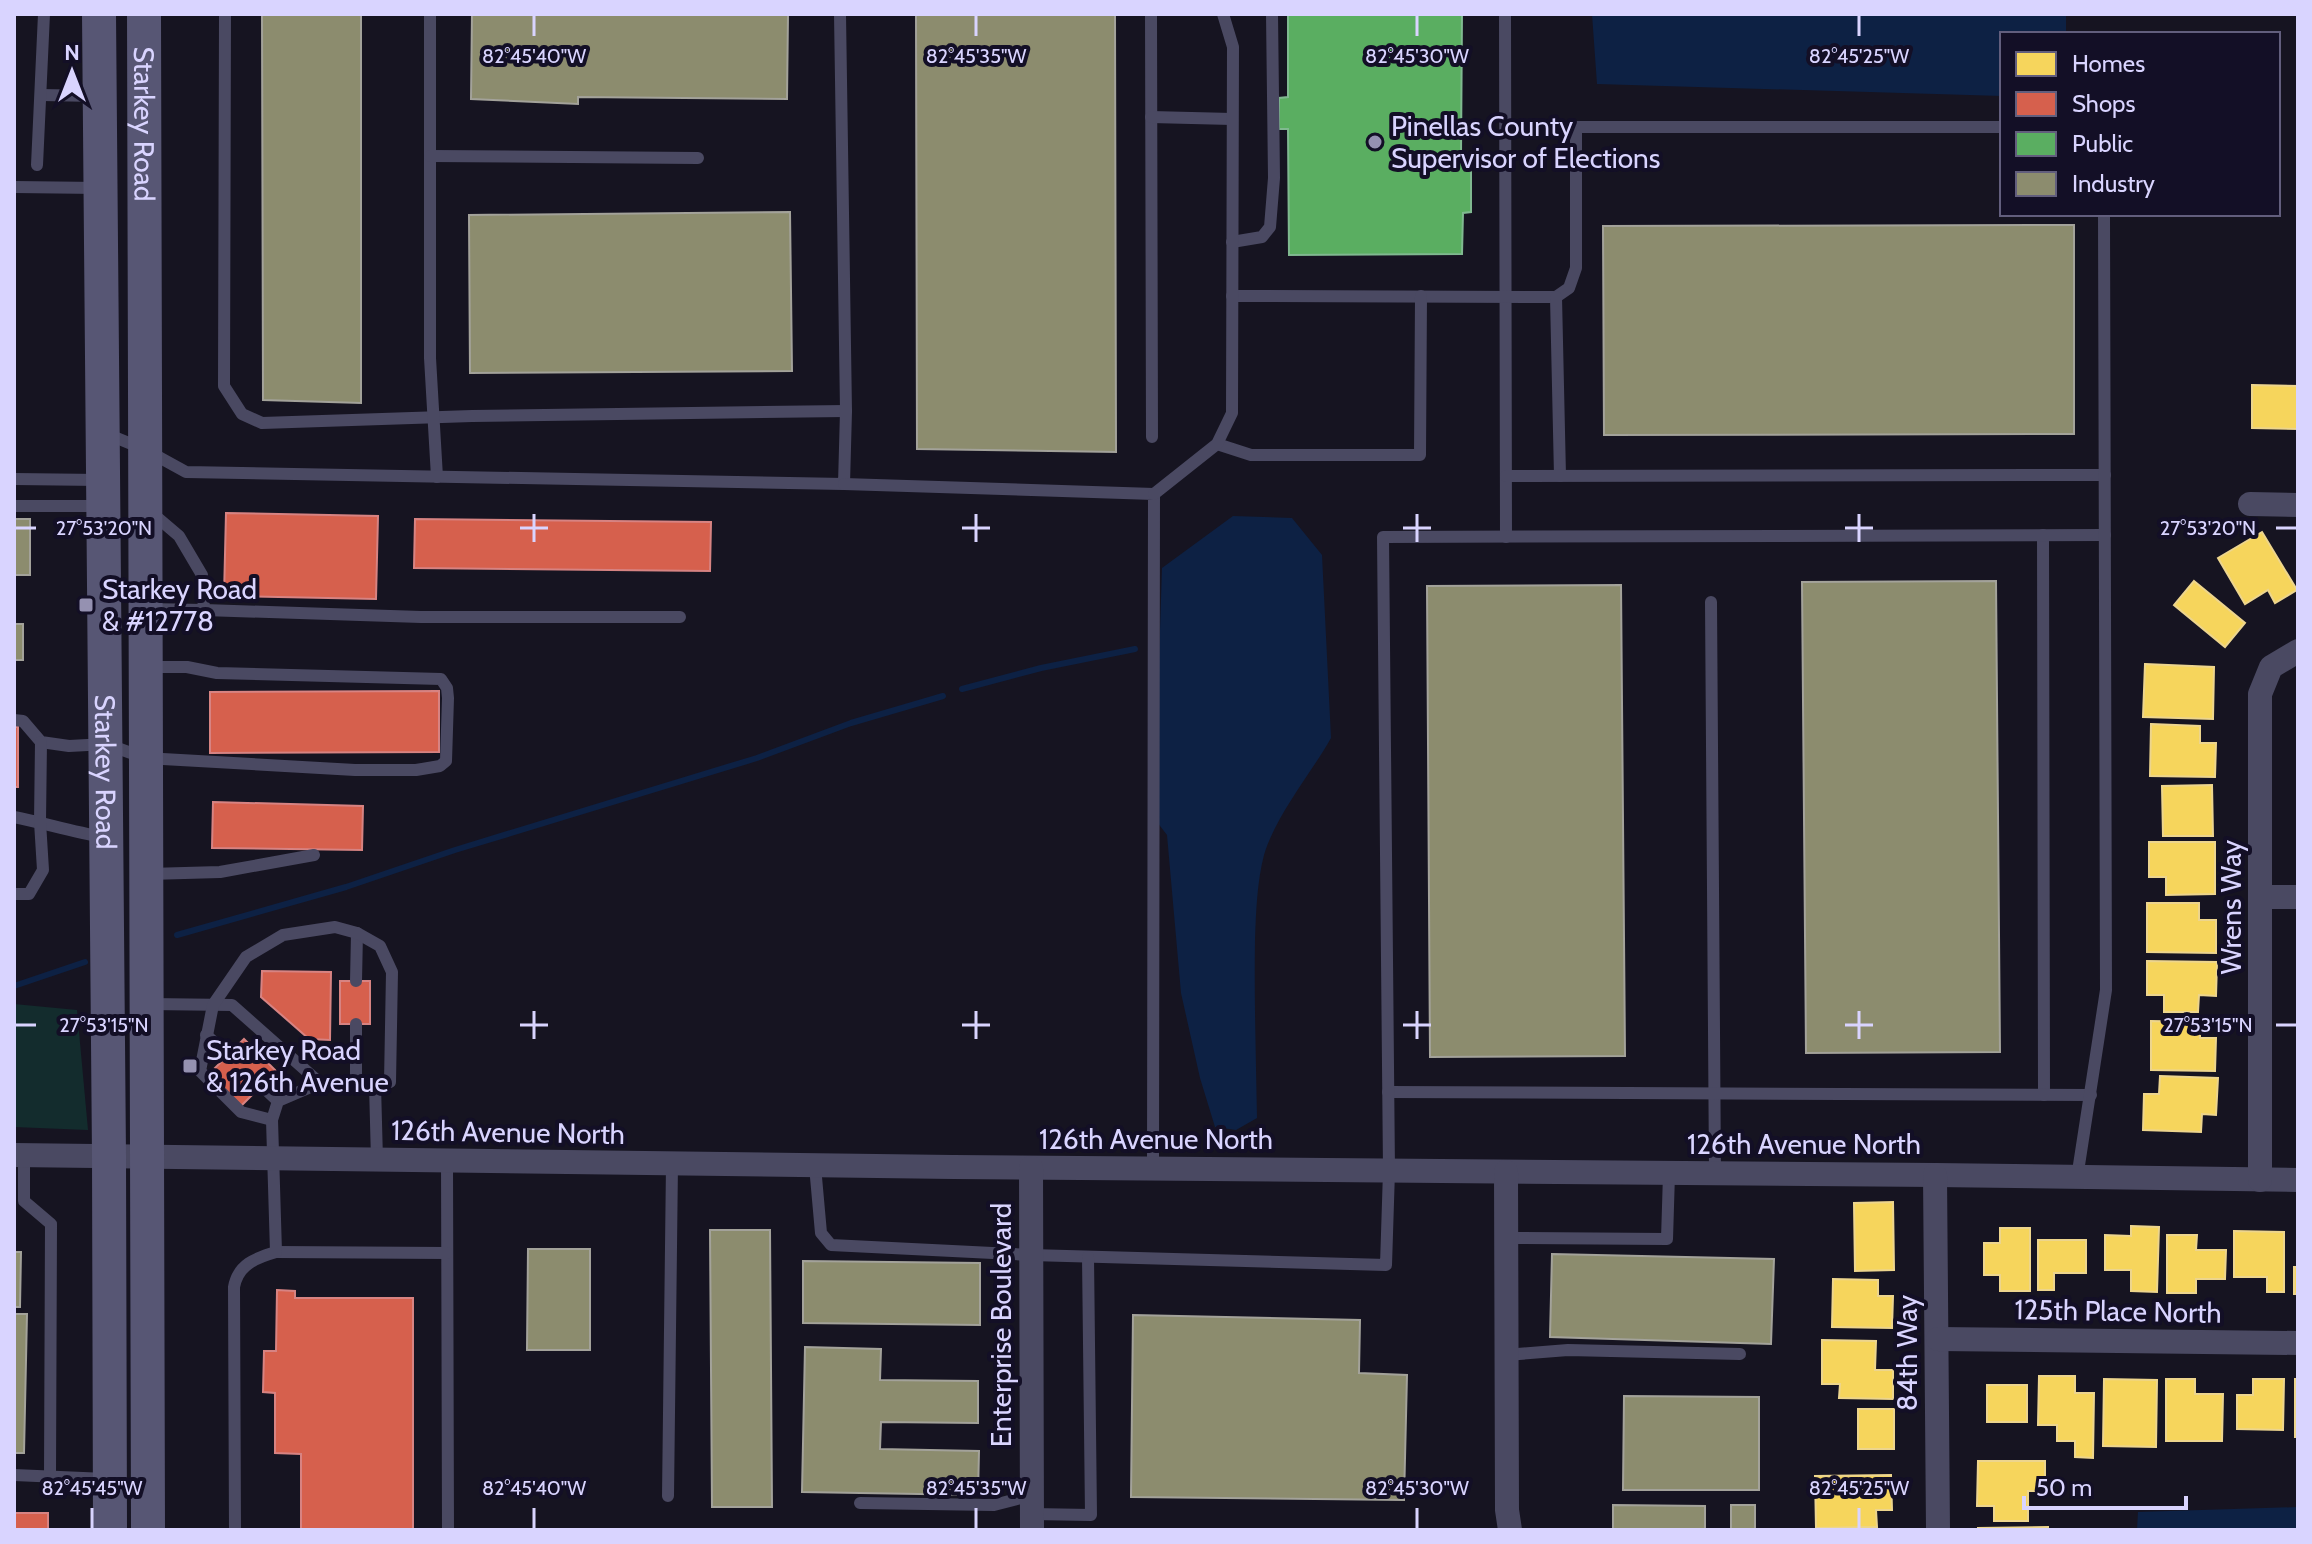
<svg xmlns="http://www.w3.org/2000/svg" width="2312" height="1544" font-family="Cabin,sans-serif">
	<rect width="100%" height="100%" fill="#161421"/>
	<path fill="#132c2d" d="M 14,1004 L 77,1010 L 88,1130 L 14,1127 Z"/>
	<g fill="#0d2144">
		<path d="M 1592,14 L 2066,14 L 2066,34 L 2002,34 L 2002,96 L 1597,84 Z"/>
		<path d="M 1233,516 L 1292,518 L 1322,555 L 1331,738 C 1310,775 1276,815 1264,855 C 1257,882 1256,912 1255,940 C 1254,999 1256,1059 1257,1118 L 1236,1130 L 1215,1127 L 1200,1078 L 1181,993 L 1167,835 L 1154,818 L 1162,568 Z"/>
		<path d="M 2298,1507 L 2298,1530 L 2137,1530 L 2138,1512 Z"/>
	</g>
	<g fill="#f6d55c" stroke="#edd58d" stroke-width="2">
		<path d="M 2252,385 L 2298,386 L 2298,429 L 2252,428 Z"/>
		<path d="M 2262,532 L 2297,590 L 2275,603 L 2268,590 L 2245,604 L 2218,558 Z"/>
		<path d="M 2194,581 L 2245,623 L 2225,647 L 2174,605 Z"/>
		<path d="M 2145,664 L 2214,667 L 2213,719 L 2143,717 Z"/>
		<path d="M 2151,724 L 2200,726 L 2200,743 L 2216,743 L 2215,777 L 2150,776 Z"/>
		<path d="M 2212,785 L 2213,836 L 2163,836 L 2162,786 Z"/>
		<path d="M 2149,842 L 2215,842 L 2215,894 L 2166,895 L 2166,877 L 2149,877 Z"/>
		<path d="M 2147,903 L 2199,903 L 2199,920 L 2216,920 L 2216,953 L 2147,952 Z"/>
		<path d="M 2147,961 L 2217,962 L 2216,996 L 2199,995 L 2198,1012 L 2164,1012 L 2164,995 L 2147,995 Z"/>
		<path d="M 2151,1021 L 2200,1022 L 2200,1038 L 2216,1038 L 2215,1071 L 2151,1070 Z"/>
		<path d="M 2160,1076 L 2218,1078 L 2216,1115 L 2202,1114 L 2201,1132 L 2143,1130 L 2144,1094 L 2159,1094 Z"/>
		<path d="M 1893,1202 L 1894,1270 L 1855,1271 L 1854,1203 Z"/>
		<path d="M 2131,1226 L 2159,1227 L 2157,1292 L 2131,1291 L 2131,1270 L 2105,1270 L 2105,1235 L 2131,1236 Z"/>
		<path d="M 2000,1228 L 2030,1228 L 2030,1291 L 2000,1291 L 2000,1275 L 1984,1275 L 1984,1243 L 2000,1243 Z"/>
		<path d="M 2234,1231 L 2284,1232 L 2284,1292 L 2267,1292 L 2267,1277 L 2234,1277 Z"/>
		<path d="M 2167,1235 L 2197,1235 L 2196,1250 L 2226,1250 L 2225,1279 L 2196,1279 L 2196,1293 L 2167,1293 Z"/>
		<path d="M 2038,1240 L 2086,1240 L 2086,1273 L 2054,1273 L 2054,1290 L 2038,1290 Z"/>
		<rect x="2294" y="1267" width="4" height="27"/>
		<path d="M 1833,1279 L 1878,1280 L 1878,1296 L 1893,1296 L 1892,1328 L 1832,1327 Z"/>
		<path d="M 1822,1340 L 1876,1341 L 1875,1370 L 1893,1370 L 1893,1399 L 1839,1398 L 1840,1384 L 1822,1384 Z"/>
		<path d="M 2039,1376 L 2075,1376 L 2075,1393 L 2094,1393 L 2093,1458 L 2075,1457 L 2075,1441 L 2057,1441 L 2057,1425 L 2038,1425 Z"/>
		<path d="M 2104,1379 L 2157,1380 L 2156,1447 L 2103,1446 Z"/>
		<path d="M 2166,1379 L 2195,1379 L 2195,1394 L 2223,1394 L 2222,1441 L 2166,1441 Z"/>
		<path d="M 2253,1379 L 2284,1379 L 2283,1430 L 2237,1429 L 2237,1395 L 2253,1395 Z"/>
		<rect x="2295" y="1379" width="3" height="58"/>
		<rect x="1987" y="1385" width="40" height="37"/>
		<rect x="1858" y="1409" width="36" height="40"/>
		<path d="M 1978,1461 L 2045,1461 L 2045,1491 L 2028,1491 L 2028,1521 L 1994,1521 L 1994,1506 L 1977,1506 Z"/>
		<path d="M 1891,1475 L 1892,1510 L 1876,1510 L 1877,1527 L 1816,1528 L 1815,1476 Z"/>
		<path d="M 2048,1527 L 2048,1530 L 1978,1530 L 1978,1528 Z"/>
	</g>
	<g fill="#d6604d" stroke="#d78382" stroke-width="2">
		<path d="M 226,513 L 378,516 L 376,599 L 224,596 Z"/>
		<path d="M 415,519 L 711,522 L 710,571 L 414,568 Z"/>
		<path d="M 439,691 L 439,752 L 210,753 L 210,692 Z"/>
		<rect x="14" y="727" width="4" height="60"/>
		<path d="M 213,802 L 363,806 L 362,850 L 212,848 Z"/>
		<path d="M 262,971 L 331,972 L 330,1040 L 309,1039 L 261,997 Z"/>
		<rect x="340" y="981" width="30" height="43"/>
		<path d="M 244,1039 L 276,1071 L 241,1106 L 209,1074 Z"/>
		<path d="M 277,1290 L 295,1291 L 295,1298 L 413,1298 L 413,1530 L 301,1530 L 301,1454 L 275,1453 L 275,1393 L 263,1392 L 264,1351 L 276,1351 Z"/>
		<rect x="14" y="1513" width="34" height="17"/>
	</g>
	<path fill="#5aae61" stroke="#80b990" stroke-width="2" d="M 1288,14 L 1462,14 L 1461,155 L 1471,156 L 1471,212 L 1463,213 L 1462,254 L 1289,255 L 1288,129 L 1279,129 L 1279,98 L 1288,97 Z"/>
	<g fill="#8c8c6e" stroke="#a3a29a" stroke-width="2">
		<path d="M 262,14 L 361,14 L 361,403 L 263,400 Z"/>
		<path d="M 472,14 L 788,14 L 787,99 L 578,97 L 578,104 L 471,99 Z"/>
		<path d="M 916,14 L 1115,14 L 1116,452 L 917,449 Z"/>
		<path d="M 790,212 L 792,371 L 470,373 L 469,215 Z"/>
		<path d="M 2074,225 L 2074,434 L 1604,435 L 1603,226 Z"/>
		<rect x="14" y="519" width="16" height="56"/>
		<path d="M 1996,581 L 2000,1052 L 1806,1053 L 1802,582 Z"/>
		<path d="M 1621,585 L 1625,1056 L 1430,1057 L 1427,586 Z"/>
		<rect x="14" y="624" width="9" height="36"/>
		<path d="M 710,1230 L 770,1230 L 772,1507 L 712,1507 Z"/>
		<path d="M 528,1249 L 590,1249 L 590,1350 L 527,1350 Z"/>
		<path d="M 14,1252 L 21,1252 L 20,1307 L 14,1307 Z"/>
		<path d="M 1552,1254 L 1774,1259 L 1771,1344 L 1550,1337 Z"/>
		<path d="M 803,1261 L 980,1263 L 980,1325 L 803,1323 Z"/>
		<path d="M 14,1314 L 27,1314 L 24,1453 L 14,1453 Z"/>
		<path d="M 1133,1315 L 1360,1320 L 1359,1373 L 1407,1375 L 1404,1500 L 1131,1497 Z"/>
		<path d="M 805,1347 L 881,1349 L 880,1380 L 978,1381 L 978,1423 L 881,1422 L 880,1449 L 979,1451 L 978,1495 L 802,1492 Z"/>
		<path d="M 1624,1396 L 1759,1397 L 1759,1490 L 1623,1490 Z"/>
		<path d="M 1613,1505 L 1705,1506 L 1705,1530 L 1613,1530 Z"/>
		<rect x="1731" y="1505" width="24" height="25"/>
	</g>
	<g fill="none" stroke-linecap="round" stroke-linejoin="round">
		<g stroke="#0d2144" stroke-width="6">
			<path d="M 962,689 L 1041,668 L 1135,649"/>
			<path d="M 177,935 L 346,887 L 455,850 L 757,758 L 851,723 L 943,696"/>
			<path d="M 14,986 L 85,962"/>
		</g>
		<g stroke="#4a4962" stroke-width="12">
			<path d="M 225,14 L 224,386 L 242,414 L 262,423 L 472,416 L 846,411"/>
			<path d="M 430,14 L 430,358 L 437,477"/>
			<path d="M 1151,14 L 1152,437"/>
			<path d="M 1505,14 L 1506,537"/>
			<path d="M 41,95 L 98,96"/>
			<path d="M 1151,117 L 1232,119"/>
			<path d="M 430,156 L 698,158"/>
			<path d="M 37,165 L 44,14"/>
			<path d="M 14,187 L 99,188"/>
			<path d="M 1232,242 L 1262,237 L 1270,227 L 1274,178 L 1272,14"/>
			<path d="M 1232,296 L 1556,297 L 1569,288 L 1576,268 L 1576,127 L 2002,127"/>
			<path d="M 1556,297 L 1560,476"/>
			<path d="M 107,434 L 146,450 L 186,472 L 844,484 L 846,411 L 840,14"/>
			<path d="M 1217,444 L 1251,455 L 1420,455 L 1421,296"/>
			<path d="M 1506,476 L 2105,475"/>
			<path d="M 14,479 L 100,480"/>
			<path d="M 844,484 L 1154,494 L 1153,1169"/>
			<path d="M 1154,494 L 1217,444 L 1232,413 L 1233,47 L 1223,14"/>
			<path d="M 14,506 L 100,506"/>
			<path d="M 2043,535 L 2044,1095"/>
			<path d="M 1711,602 L 1715,1174"/>
			<path d="M 147,609 L 204,610 L 202,575 L 179,536 L 152,513"/>
			<path d="M 204,610 L 421,617 L 680,617"/>
			<path d="M 14,720 L 23,721 L 41,742 L 69,746 L 106,744 L 145,758 L 355,770 L 416,770 L 440,766 L 446,761 L 448,698 L 447,688 L 441,679 L 217,673 L 187,667 L 149,667"/>
			<path d="M 14,817 C 44,823 73,832 103,837"/>
			<path d="M 149,874 L 220,872 L 314,855"/>
			<path d="M 14,894 L 29,894 L 43,870 L 40,822 L 41,742"/>
			<path d="M 356,981 L 357,933"/>
			<path d="M 149,1004 L 232,1005 L 320,1083"/>
			<path d="M 356,1024 L 356,1084"/>
			<path d="M 206,1035 L 229,1055"/>
			<path d="M 262,1086 L 278,1101"/>
			<path d="M 1388,1092 L 2091,1095"/>
			<path d="M 272,1120 L 241,1112 L 200,1071 L 213,1005 L 246,957 L 283,935 L 335,927 L 357,933 L 380,946 L 392,972 L 390,1082 L 375,1085"/>
			<path d="M 24,1155 L 24,1201 L 51,1224 L 50,1477"/>
			<path d="M 447,1161 L 448,1530"/>
			<path d="M 815,1166 L 821,1233 L 831,1245 L 1031,1255 L 1386,1265 L 1389,1171 L 1383,537 L 2105,535"/>
			<path d="M 2077,1178 L 2106,990 L 2104,214"/>
			<path d="M 1506,1238 L 1667,1239 L 1669,1174"/>
			<path d="M 276,1252 L 447,1253"/>
			<path d="M 1506,1355 L 1568,1350 L 1740,1354"/>
			<path d="M 14,1475 L 106,1479"/>
			<path d="M 668,1496 L 672,1164"/>
			<path d="M 860,1503 L 994,1505 L 1032,1495"/>
			<path d="M 1032,1514 L 1091,1515 L 1088,1257"/>
			<path d="M 235,1530 L 234,1287 C 238,1265 255,1258 276,1252 L 272,1120 L 278,1101 L 320,1083 L 375,1085 L 377,1160"/>
		</g>
		<g stroke="#4a4962" stroke-width="24">
			<path d="M 2250,504 L 2298,505"/>
			<path d="M 2262,897 L 2298,897"/>
			<path d="M 14,1155 L 953,1167 L 1935,1175 L 2298,1180"/>
			<path d="M 1031,1168 L 1032,1530"/>
			<path d="M 1506,1172 L 1507,1510 L 1510,1530"/>
			<path d="M 1935,1175 L 1938,1530"/>
			<path d="M 2260,1180 L 2260,694 L 2271,667 L 2298,651"/>
			<path d="M 1938,1339 L 2298,1343"/>
		</g>
		<g stroke="#575674" stroke-width="34">
			<path id="s1" d="M 99,14 L 109,1156 L 110,1530"/>
			<path id="s2" d="M 144,14 L 148,1530"/>
		</g>
	</g>
	<path fill="none" stroke="#d9d4ff" stroke-width="3" d="M 534,16 L 534,36M 976,16 L 976,36M 1417,16 L 1417,36M 1859,16 L 1859,36M 534,514 L 534,542M 976,514 L 976,542M 1417,514 L 1417,542M 1859,514 L 1859,542M 16,528 L 36,528M 520,528 L 548,528M 962,528 L 990,528M 1403,528 L 1431,528M 1845,528 L 1873,528M 2276,528 L 2296,528M 534,1011 L 534,1039M 976,1011 L 976,1039M 1417,1011 L 1417,1039M 1859,1011 L 1859,1039M 16,1025 L 36,1025M 520,1025 L 548,1025M 962,1025 L 990,1025M 1403,1025 L 1431,1025M 1845,1025 L 1873,1025M 2276,1025 L 2296,1025M 92,1508 L 92,1528M 534,1508 L 534,1528M 976,1508 L 976,1528M 1417,1508 L 1417,1528M 1859,1508 L 1859,1528"/>
	<g fill="#9591b1" stroke="#130f26" stroke-width="3">
		<circle cx="1375" cy="142" r="8"/>
		<rect x="78" y="597" width="16" height="16" rx="4"/>
		<rect x="182" y="1058" width="16" height="16" rx="4"/>
	</g>
	<g text-anchor="middle" stroke-width="8" stroke-linejoin="round" paint-order="stroke">
		<g font-size="28" fill="#d9d4ff" stroke="#130f26">
			<text dy="10" stroke="none"><textPath href="#s2" startOffset="110">Starkey Road</textPath></text>
			<text dy="10" stroke="none"><textPath href="#s1" startOffset="758">Starkey Road</textPath></text>
			<text transform="translate(2231 907) rotate(-90)" y="10">Wrens Way</text>
			<text transform="translate(508 1132) rotate(1)" y="10">126th Avenue North</text>
			<text x="1156" y="1149">126th Avenue North</text>
			<text x="1804" y="1154">126th Avenue North</text>
			<text transform="translate(2118 1311) rotate(1)" y="10">125th Place North</text>
			<text transform="translate(1001 1325) rotate(-90)" y="10">Enterprise Boulevard</text>
			<text transform="translate(1907 1353) rotate(-90)" y="10">84th Way</text>
		</g>
		<g font-size="28" fill="#d9d4ff" stroke="#130f26" text-anchor="start">
			<text x="1391" y="136">Pinellas County<tspan x="1391" dy="32">Supervisor of Elections</tspan></text>
			<text x="102" y="599">Starkey Road<tspan x="102" dy="32">&amp; #12778</tspan></text>
			<text x="206" y="1060">Starkey Road<tspan x="206" dy="32">&amp; 126th Avenue</tspan></text>
		</g>
	</g>
	<g font-size="20" text-anchor="middle" fill="#d9d4ff" stroke="#130f26" stroke-width="8" stroke-linejoin="round" paint-order="stroke">
		<text x="534" y="63">82°45'40"W</text>
		<text x="976" y="63">82°45'35"W</text>
		<text x="1417" y="63">82°45'30"W</text>
		<text x="1859" y="63">82°45'25"W</text>
		<text x="104" y="535">27°53'20"N</text>
		<text x="2208" y="535">27°53'20"N</text>
		<text x="104" y="1032">27°53'15"N</text>
		<text x="2208" y="1032">27°53'15"N</text>
		<text x="92" y="1495">82°45'45"W</text>
		<text x="534" y="1495">82°45'40"W</text>
		<text x="976" y="1495">82°45'35"W</text>
		<text x="1417" y="1495">82°45'30"W</text>
		<text x="1859" y="1495">82°45'25"W</text>
	</g>
	<rect width="2312" height="1544" fill="none" stroke="#d9d4ff" stroke-width="32"/>
	<rect x="2000" y="32" width="280" height="184" fill="#130f26" stroke="#625e7d" stroke-width="2"/>
	<rect x="2016" y="52" width="40" height="24" fill="#f6d55c" stroke="#625e7d" stroke-width="2"/>
	<text x="2072" y="72" font-size="24" fill="#d9d4ff">Homes</text>
	<rect x="2016" y="92" width="40" height="24" fill="#d6604d" stroke="#625e7d" stroke-width="2"/>
	<text x="2072" y="112" font-size="24" fill="#d9d4ff">Shops</text>
	<rect x="2016" y="132" width="40" height="24" fill="#5aae61" stroke="#625e7d" stroke-width="2"/>
	<text x="2072" y="152" font-size="24" fill="#d9d4ff">Public</text>
	<rect x="2016" y="172" width="40" height="24" fill="#8c8c6e" stroke="#625e7d" stroke-width="2"/>
	<text x="2072" y="192" font-size="24" fill="#d9d4ff">Industry</text>
	<g transform="translate(72 72)" stroke="#130f26" stroke-width="6" paint-order="stroke">
	<path d="M0-6L14 30L0 20L-14 30Z" fill="#d9d4ff"/>
	<text y="-12" font-size="22" font-weight="bold" text-anchor="middle" fill="#d9d4ff">N</text>
	</g>
	<path d="M2024 1496v12h162v-12" fill="none" stroke="#d9d4ff" stroke-width="4"/>
	<text x="2036" y="1496" font-size="24" fill="#d9d4ff" stroke="#130f26" stroke-width="6" paint-order="stroke">50 m</text>
</svg>
